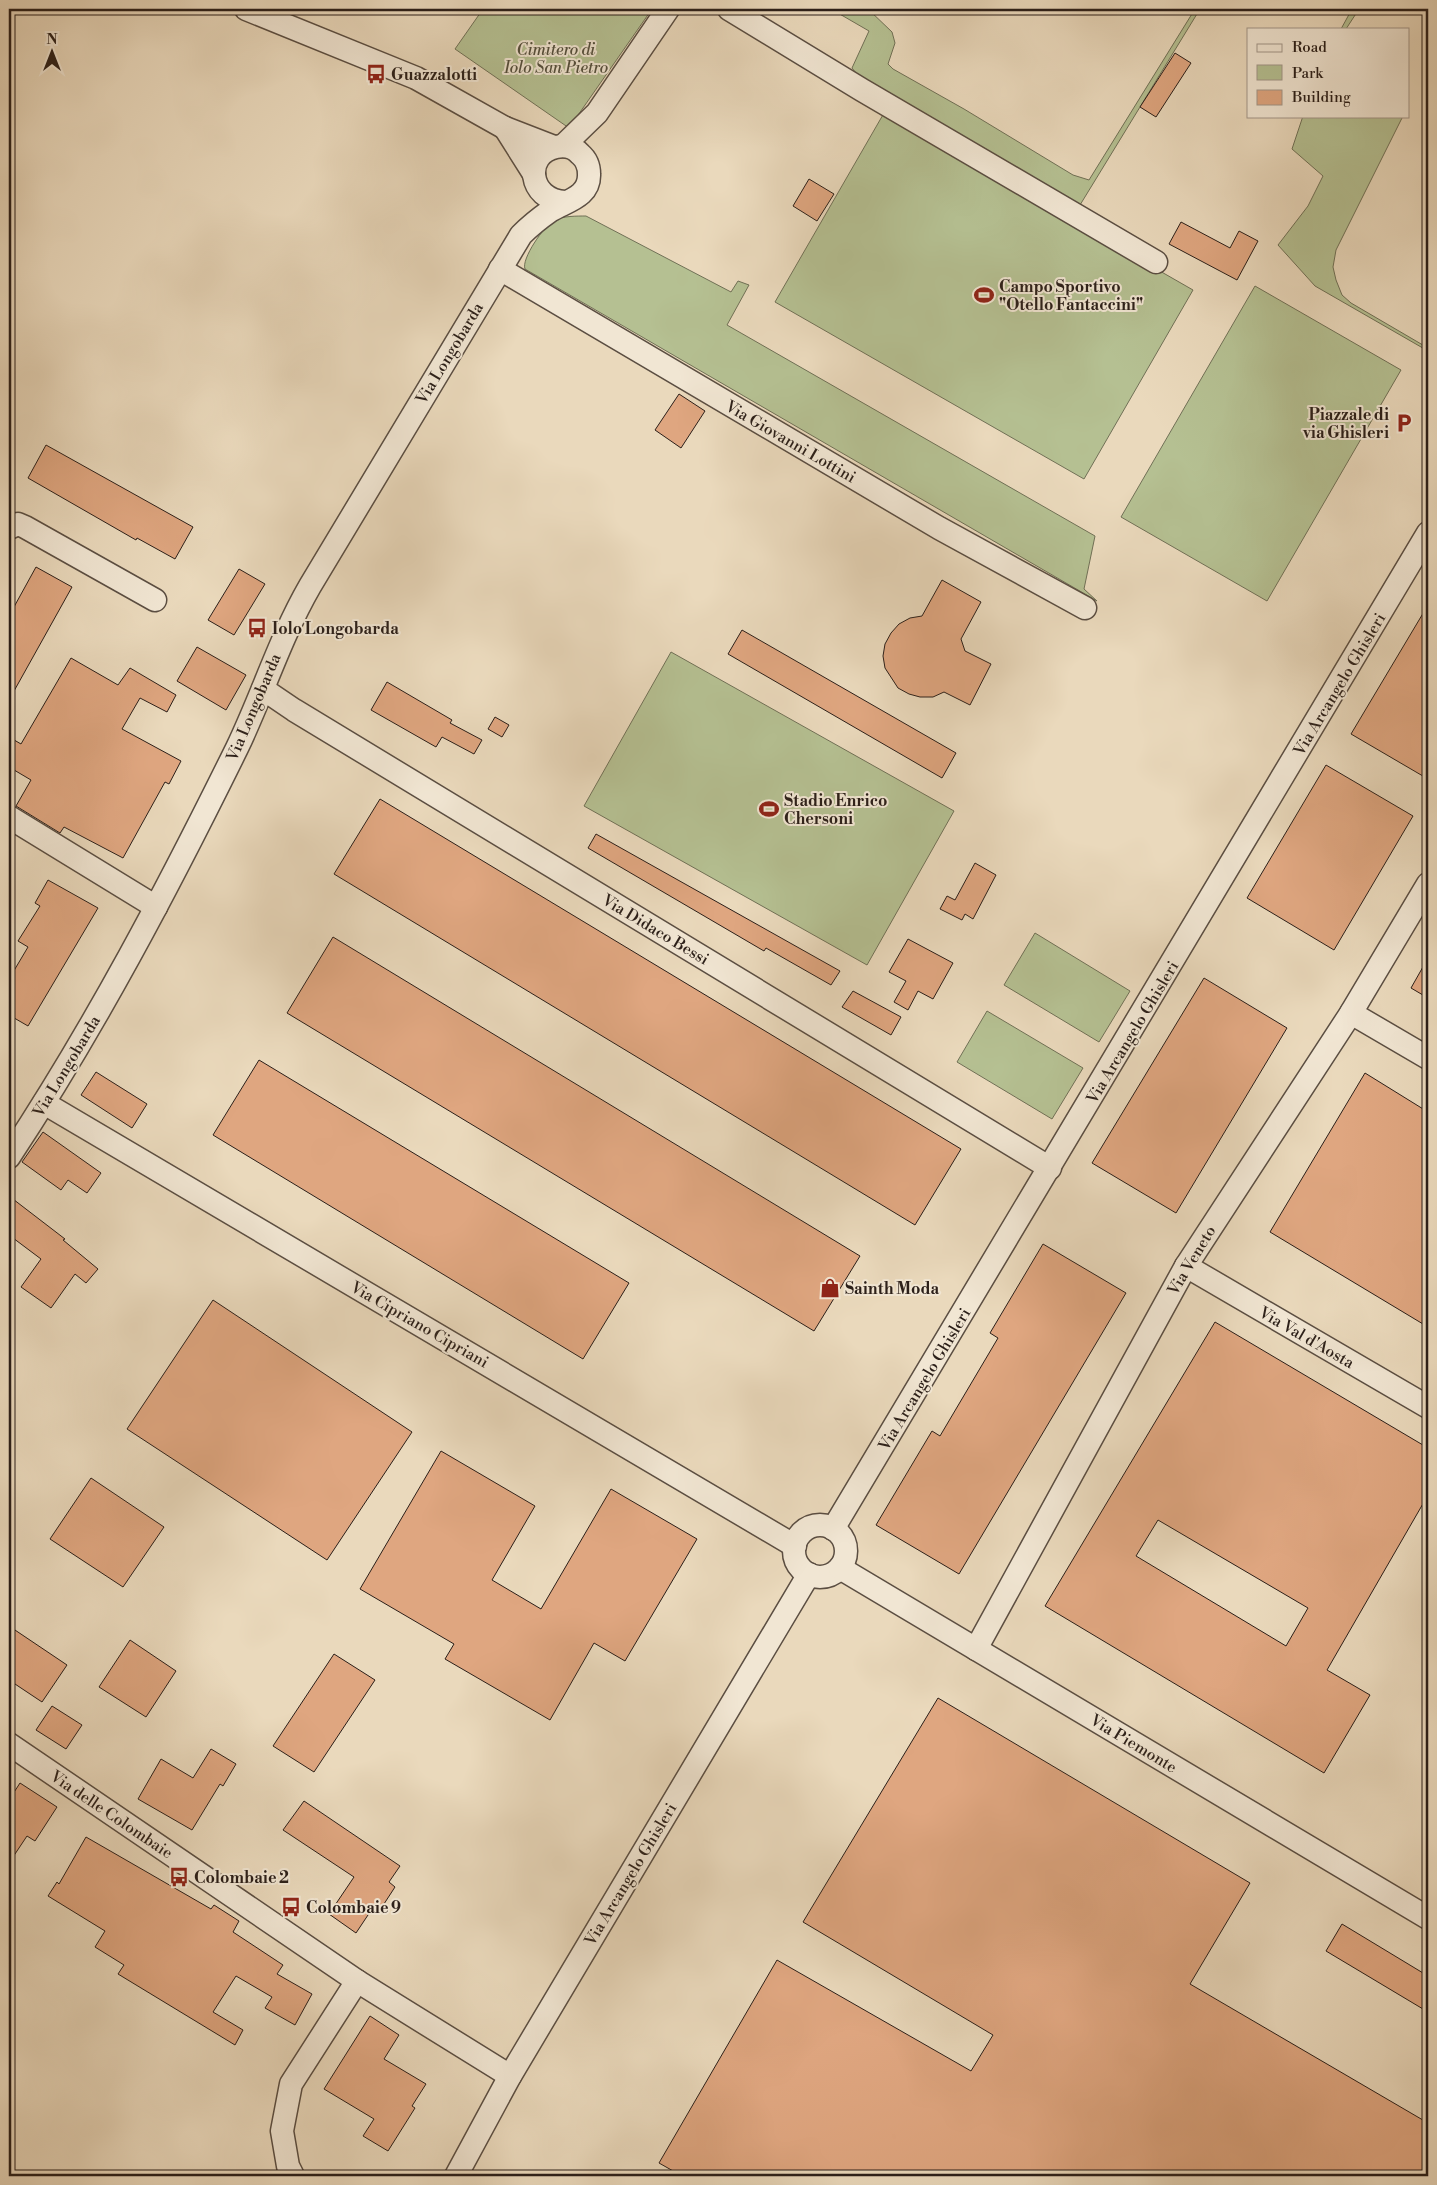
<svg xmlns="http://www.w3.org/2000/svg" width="1437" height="2185" font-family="'Libre Bodoni',serif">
	<rect width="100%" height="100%" fill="#ead9bc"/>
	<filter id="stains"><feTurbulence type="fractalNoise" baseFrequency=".004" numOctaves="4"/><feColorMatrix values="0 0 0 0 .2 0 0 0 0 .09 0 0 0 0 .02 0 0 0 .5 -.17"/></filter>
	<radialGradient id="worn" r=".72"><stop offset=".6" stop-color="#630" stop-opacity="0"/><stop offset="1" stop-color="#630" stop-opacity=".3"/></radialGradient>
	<g fill="#b5c092" stroke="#707056">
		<path d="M 483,9 L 652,9 L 569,128 L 455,49 Z"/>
		<path d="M 831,9 L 868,9 L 892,32 L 895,43 L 888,64 L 893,69 L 964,109 L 1073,175 L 1089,180 L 1195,9 L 1200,9 L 1080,205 L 860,78 L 852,68 L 869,31 Z"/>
		<path d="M 1352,9 L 1359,9 L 1346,29 L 1341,29 Z"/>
		<path d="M 884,113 L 1193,290 L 1084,479 L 775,302 Z"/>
		<path d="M 1303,116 L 1403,116 L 1336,250 L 1333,267 L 1336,280 L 1342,295 L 1351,303 L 1428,348 L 1428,351 L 1315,286 L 1278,245 L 1308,206 L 1323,176 L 1292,149 Z"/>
		<path d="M 586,216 L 731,292 L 738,281 L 749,285 L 727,325 L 1095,536 L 1084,589 L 1097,601 L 525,269 C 521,259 544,226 554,220 C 564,216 576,216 586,216 Z"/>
		<path d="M 1255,286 L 1401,370 L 1267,601 L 1121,517 Z"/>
		<path d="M 671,652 L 954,811 L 867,965 L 584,806 Z"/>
		<path d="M 1035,933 L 1130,991 L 1099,1042 L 1004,985 Z"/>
		<path d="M 987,1011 L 1083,1068 L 1052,1119 L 957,1062 Z"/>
	</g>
	<g fill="#dfa680" stroke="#2b1f19" fill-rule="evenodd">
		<path d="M 1175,53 L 1191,63 L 1156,117 L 1140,107 Z"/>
		<path d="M 809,179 L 834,194 L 817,221 L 793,206 Z"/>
		<path d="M 1181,222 L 1230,248 L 1239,231 L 1258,241 L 1237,280 L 1169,244 Z"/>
		<path d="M 679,394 L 705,411 L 681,448 L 655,430 Z"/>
		<path d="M 46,445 L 193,527 L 175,559 L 137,538 L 136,540 L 28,478 Z"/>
		<path d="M 36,567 L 72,587 L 9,700 L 9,616 Z"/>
		<path d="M 239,569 L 265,584 L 234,635 L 208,620 Z"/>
		<path d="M 942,580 L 981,602 L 961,639 L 965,651 L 991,664 L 970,705 L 944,692 L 933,697 L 920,697 L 909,694 L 898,688 L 885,668 L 883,656 L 885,644 L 891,633 L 899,624 L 910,618 L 922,616 Z"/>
		<path d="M 1428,605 L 1428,779 L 1351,734 Z"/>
		<path d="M 742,630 L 956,753 L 942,778 L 728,654 Z"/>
		<path d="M 197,647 L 246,675 L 226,710 L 177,681 Z"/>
		<path d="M 71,658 L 118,685 L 130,668 L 176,695 L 167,712 L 140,698 L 122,729 L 181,761 L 169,784 L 165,782 L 123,858 L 64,827 L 60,833 L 16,806 L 31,780 L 9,767 L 9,737 L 21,744 Z"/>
		<path d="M 387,682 L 452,720 L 450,723 L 482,740 L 474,754 L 442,737 L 436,747 L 371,710 Z"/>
		<path d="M 495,717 L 509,725 L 502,737 L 488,729 Z"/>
		<path d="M 1326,765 L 1413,816 L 1334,950 L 1247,898 Z"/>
		<path d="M 380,799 L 961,1149 L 915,1225 L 334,874 Z"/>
		<path d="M 596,834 L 840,971 L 831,985 L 766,948 L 764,951 L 588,848 Z"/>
		<path d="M 975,863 L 996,875 L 973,919 L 965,914 L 962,920 L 940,909 L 947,896 L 955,900 Z"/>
		<path d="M 48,880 L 98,908 L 28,1026 L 9,1015 L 9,979 L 28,947 L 18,941 L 40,906 L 35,903 Z"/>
		<path d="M 333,937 L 860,1256 L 814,1331 L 287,1013 Z"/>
		<path d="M 908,939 L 953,963 L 933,999 L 918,991 L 908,1010 L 894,1002 L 906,981 L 889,972 Z"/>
		<path d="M 1428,958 L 1428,998 L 1411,988 Z"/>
		<path d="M 1204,978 L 1287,1028 L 1176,1213 L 1092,1163 Z"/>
		<path d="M 853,991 L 901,1017 L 891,1035 L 842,1007 Z"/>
		<path d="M 259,1060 L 629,1283 L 583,1359 L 213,1135 Z"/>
		<path d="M 96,1072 L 147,1104 L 132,1128 L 81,1095 Z"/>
		<path d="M 1365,1073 L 1428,1112 L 1428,1327 L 1270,1232 Z"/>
		<path d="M 43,1132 L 101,1173 L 87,1193 L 68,1180 L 61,1190 L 22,1162 Z"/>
		<path d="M 9,1196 L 65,1239 L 63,1240 L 98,1269 L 86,1283 L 75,1274 L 51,1308 L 21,1287 L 41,1259 L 9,1235 Z"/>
		<path d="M 1043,1244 L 1126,1293 L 959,1574 L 876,1525 L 932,1431 L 940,1436 L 998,1338 L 990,1333 Z"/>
		<path d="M 213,1300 L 412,1432 L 327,1560 L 127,1429 Z"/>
		<path d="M 1215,1322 L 1428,1448 L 1428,1495 L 1327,1670 L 1370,1695 L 1324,1773 L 1045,1606 ZM 1158,1520 L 1308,1608 L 1286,1646 L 1136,1556 Z"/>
		<path d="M 441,1451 L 535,1506 L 492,1580 L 541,1609 L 611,1489 L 697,1539 L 625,1661 L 594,1643 L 550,1720 L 445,1659 L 454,1644 L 360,1589 Z"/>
		<path d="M 91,1478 L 164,1527 L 123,1587 L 50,1539 Z"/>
		<path d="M 9,1626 L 67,1665 L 42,1702 L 9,1680 Z"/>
		<path d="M 130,1640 L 176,1671 L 146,1717 L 99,1687 Z"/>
		<path d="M 334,1654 L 375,1680 L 314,1772 L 273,1746 Z"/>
		<path d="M 938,1698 L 1250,1883 L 1190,1984 L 1428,2123 L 1428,2176 L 682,2176 L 659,2163 L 777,1960 L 971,2071 L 993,2035 L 803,1922 Z"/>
		<path d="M 52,1706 L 82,1725 L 66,1749 L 36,1730 Z"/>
		<path d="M 211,1749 L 236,1764 L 223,1786 L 220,1784 L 192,1830 L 138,1799 L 161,1759 L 193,1778 Z"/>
		<path d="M 20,1783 L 57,1807 L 35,1841 L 27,1836 L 9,1863 L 9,1800 Z"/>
		<path d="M 304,1801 L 400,1866 L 389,1882 L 395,1887 L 382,1907 L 376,1903 L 356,1933 L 329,1914 L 354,1877 L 283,1830 Z"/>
		<path d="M 86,1837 L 211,1909 L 214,1905 L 239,1921 L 233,1932 L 283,1965 L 277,1974 L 312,1994 L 295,2025 L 265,2008 L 272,1997 L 236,1976 L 213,2012 L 243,2030 L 235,2045 L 118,1974 L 124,1965 L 95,1947 L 105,1931 L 48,1896 L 57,1882 L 59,1884 Z"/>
		<path d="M 1342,1924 L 1428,1976 L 1428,2012 L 1326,1951 Z"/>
		<path d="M 370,2016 L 399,2035 L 384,2059 L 426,2084 L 412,2106 L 415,2108 L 388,2151 L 363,2136 L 374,2119 L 324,2089 Z"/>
	</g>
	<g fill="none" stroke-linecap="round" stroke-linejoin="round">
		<defs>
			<g id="minor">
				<path d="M 246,9 L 416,78 L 505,128 L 554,147"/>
				<path d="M 729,9 L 862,90 L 1156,262"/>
				<path d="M 505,128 L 534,174"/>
				<path d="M 563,146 L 597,113 L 668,9"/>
				<path d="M 500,269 L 939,528 L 1085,608"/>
				<path d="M 9,528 L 18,524 L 25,527 L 155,600"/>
				<path d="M 263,689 L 294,710 L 1050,1168"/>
				<path d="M 9,817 L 156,907"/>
				<path d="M 1351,1013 L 1428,1058"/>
				<path d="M 44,1103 L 795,1546"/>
				<path d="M 9,1157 C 95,1027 168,888 237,748 C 263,694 280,638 310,586 L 521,235 C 530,226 540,218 550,211 C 566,201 590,197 589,174 C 589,166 586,159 580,154 C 574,147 565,145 556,147 C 523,154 528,200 565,202"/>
				<path d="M 1186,1266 L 1428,1407"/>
				<circle cx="820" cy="1551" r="26"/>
				<path d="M 833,1529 L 1428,533"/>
				<path d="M 840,1568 L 1428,1918"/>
				<path d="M 976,1649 L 1186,1266 L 1351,1013 L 1428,884"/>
				<path d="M 9,1744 L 357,1981 L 510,2076"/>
				<path d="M 293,2176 L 288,2166 L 282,2131 L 291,2084 L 357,1981"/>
				<path d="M 456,2176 L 510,2076 L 809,1574"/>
			</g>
		</defs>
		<use href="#minor" stroke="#5b4e42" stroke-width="25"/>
		<use href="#minor" stroke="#f1e6d3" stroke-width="22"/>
	</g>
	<defs>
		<symbol id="bus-bare" viewBox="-9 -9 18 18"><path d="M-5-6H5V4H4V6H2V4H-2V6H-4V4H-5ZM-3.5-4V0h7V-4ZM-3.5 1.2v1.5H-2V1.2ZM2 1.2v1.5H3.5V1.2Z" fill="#8f2418" stroke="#f1e6d3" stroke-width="2.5" paint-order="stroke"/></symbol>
		<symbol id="stadium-bare" viewBox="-9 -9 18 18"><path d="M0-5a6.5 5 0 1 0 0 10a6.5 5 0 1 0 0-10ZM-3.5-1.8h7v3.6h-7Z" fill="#8f2418" stroke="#f1e6d3" stroke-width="2.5" paint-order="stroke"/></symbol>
		<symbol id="parking-bare" viewBox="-9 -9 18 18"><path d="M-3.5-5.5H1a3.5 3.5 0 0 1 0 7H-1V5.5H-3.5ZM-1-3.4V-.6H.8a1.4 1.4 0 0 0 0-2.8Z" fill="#8f2418" stroke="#f1e6d3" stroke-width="2.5" paint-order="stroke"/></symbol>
		<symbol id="shop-bare" viewBox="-9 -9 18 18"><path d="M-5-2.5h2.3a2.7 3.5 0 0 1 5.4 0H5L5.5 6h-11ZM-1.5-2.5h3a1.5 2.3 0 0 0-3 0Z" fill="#8f2418" stroke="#f1e6d3" stroke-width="2.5" paint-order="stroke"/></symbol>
	</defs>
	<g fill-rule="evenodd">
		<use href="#bus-bare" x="362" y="60" width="28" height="28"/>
		<use href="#stadium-bare" x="970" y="281" width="28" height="28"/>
		<use href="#parking-bare" x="1390" y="409" width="28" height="28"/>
		<use href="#bus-bare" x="243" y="614" width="28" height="28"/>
		<use href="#stadium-bare" x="755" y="795" width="28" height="28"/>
		<use href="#shop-bare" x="816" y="1274" width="28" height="28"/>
		<use href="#bus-bare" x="165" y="1863" width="28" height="28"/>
		<use href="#bus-bare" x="277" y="1893" width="28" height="28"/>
	</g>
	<g text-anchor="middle" stroke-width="4" stroke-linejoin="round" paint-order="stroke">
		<g font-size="16" font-style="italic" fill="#544f3d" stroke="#f1e6d3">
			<text x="556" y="55">Cimitero di<tspan x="556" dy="18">Iolo San Pietro</tspan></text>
		</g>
		<g font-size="16" font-weight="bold" fill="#2b1f19" stroke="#f1e6d3" text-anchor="start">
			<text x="391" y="80">Guazzalotti</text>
			<text x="999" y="292">Campo Sportivo<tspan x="999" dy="18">"Otello Fantaccini"</tspan></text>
			<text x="1389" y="420" text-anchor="end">Piazzale di<tspan x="1389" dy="18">via Ghisleri</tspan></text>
			<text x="272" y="634">Iolo Longobarda</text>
			<text x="784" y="806">Stadio Enrico<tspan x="784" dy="18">Chersoni</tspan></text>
			<text x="845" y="1294">Sainth Moda</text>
			<text x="194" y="1883">Colombaie 2</text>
			<text x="306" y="1913">Colombaie 9</text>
		</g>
		<g font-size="16" fill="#2b1f19" stroke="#f1e6d3">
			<text transform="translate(449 353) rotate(-59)" y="6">Via Longobarda</text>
			<text transform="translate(791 441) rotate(30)" y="6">Via Giovanni Lottini</text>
			<text transform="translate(1339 684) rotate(-59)" y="6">Via Arcangelo Ghisleri</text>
			<text transform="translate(253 707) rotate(-67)" y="6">Via Longobarda</text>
			<text transform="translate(656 929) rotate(31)" y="6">Via Didaco Bessi</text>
			<text transform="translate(1132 1032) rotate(-59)" y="6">Via Arcangelo Ghisleri</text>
			<text transform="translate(66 1066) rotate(-59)" y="6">Via Longobarda</text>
			<text transform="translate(1191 1260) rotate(-59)" y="6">Via Veneto</text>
			<text transform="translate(420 1324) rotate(30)" y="6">Via Cipriano Cipriani</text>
			<text transform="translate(1307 1337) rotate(30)" y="6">Via Val d'Aosta</text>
			<text transform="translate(924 1379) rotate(-59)" y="6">Via Arcangelo Ghisleri</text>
			<text transform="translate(1134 1743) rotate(31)" y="6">Via Piemonte</text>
			<text transform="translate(112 1814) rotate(34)" y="6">Via delle Colombaie</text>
			<text transform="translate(630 1874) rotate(-59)" y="6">Via Arcangelo Ghisleri</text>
		</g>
	</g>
	<rect width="1437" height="2185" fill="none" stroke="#ead9bc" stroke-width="30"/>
	<rect x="10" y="10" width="1417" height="2165" fill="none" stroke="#2b1f19" stroke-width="2.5"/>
	<rect x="15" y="15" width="1407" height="2155" fill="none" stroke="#2b1f19"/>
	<rect x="1247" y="28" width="162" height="90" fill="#f1e6d3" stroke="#a29689"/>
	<rect x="1257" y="44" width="25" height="8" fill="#f1e6d3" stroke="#a29689"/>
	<text x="1292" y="52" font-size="15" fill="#2b1f19">Road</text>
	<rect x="1257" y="65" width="25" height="15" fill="#b5c092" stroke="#a29689"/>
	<text x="1292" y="78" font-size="15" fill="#2b1f19">Park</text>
	<rect x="1257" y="90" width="25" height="15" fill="#dfa680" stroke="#a29689"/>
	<text x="1292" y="102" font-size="15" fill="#2b1f19">Building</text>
	<g transform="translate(52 52)" stroke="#f1e6d3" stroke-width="4" paint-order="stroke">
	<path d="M0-4L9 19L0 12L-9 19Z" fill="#2b1f19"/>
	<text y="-8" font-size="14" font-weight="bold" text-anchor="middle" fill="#2b1f19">N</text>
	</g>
	<rect width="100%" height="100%" filter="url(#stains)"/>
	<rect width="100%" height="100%" fill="url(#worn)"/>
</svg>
